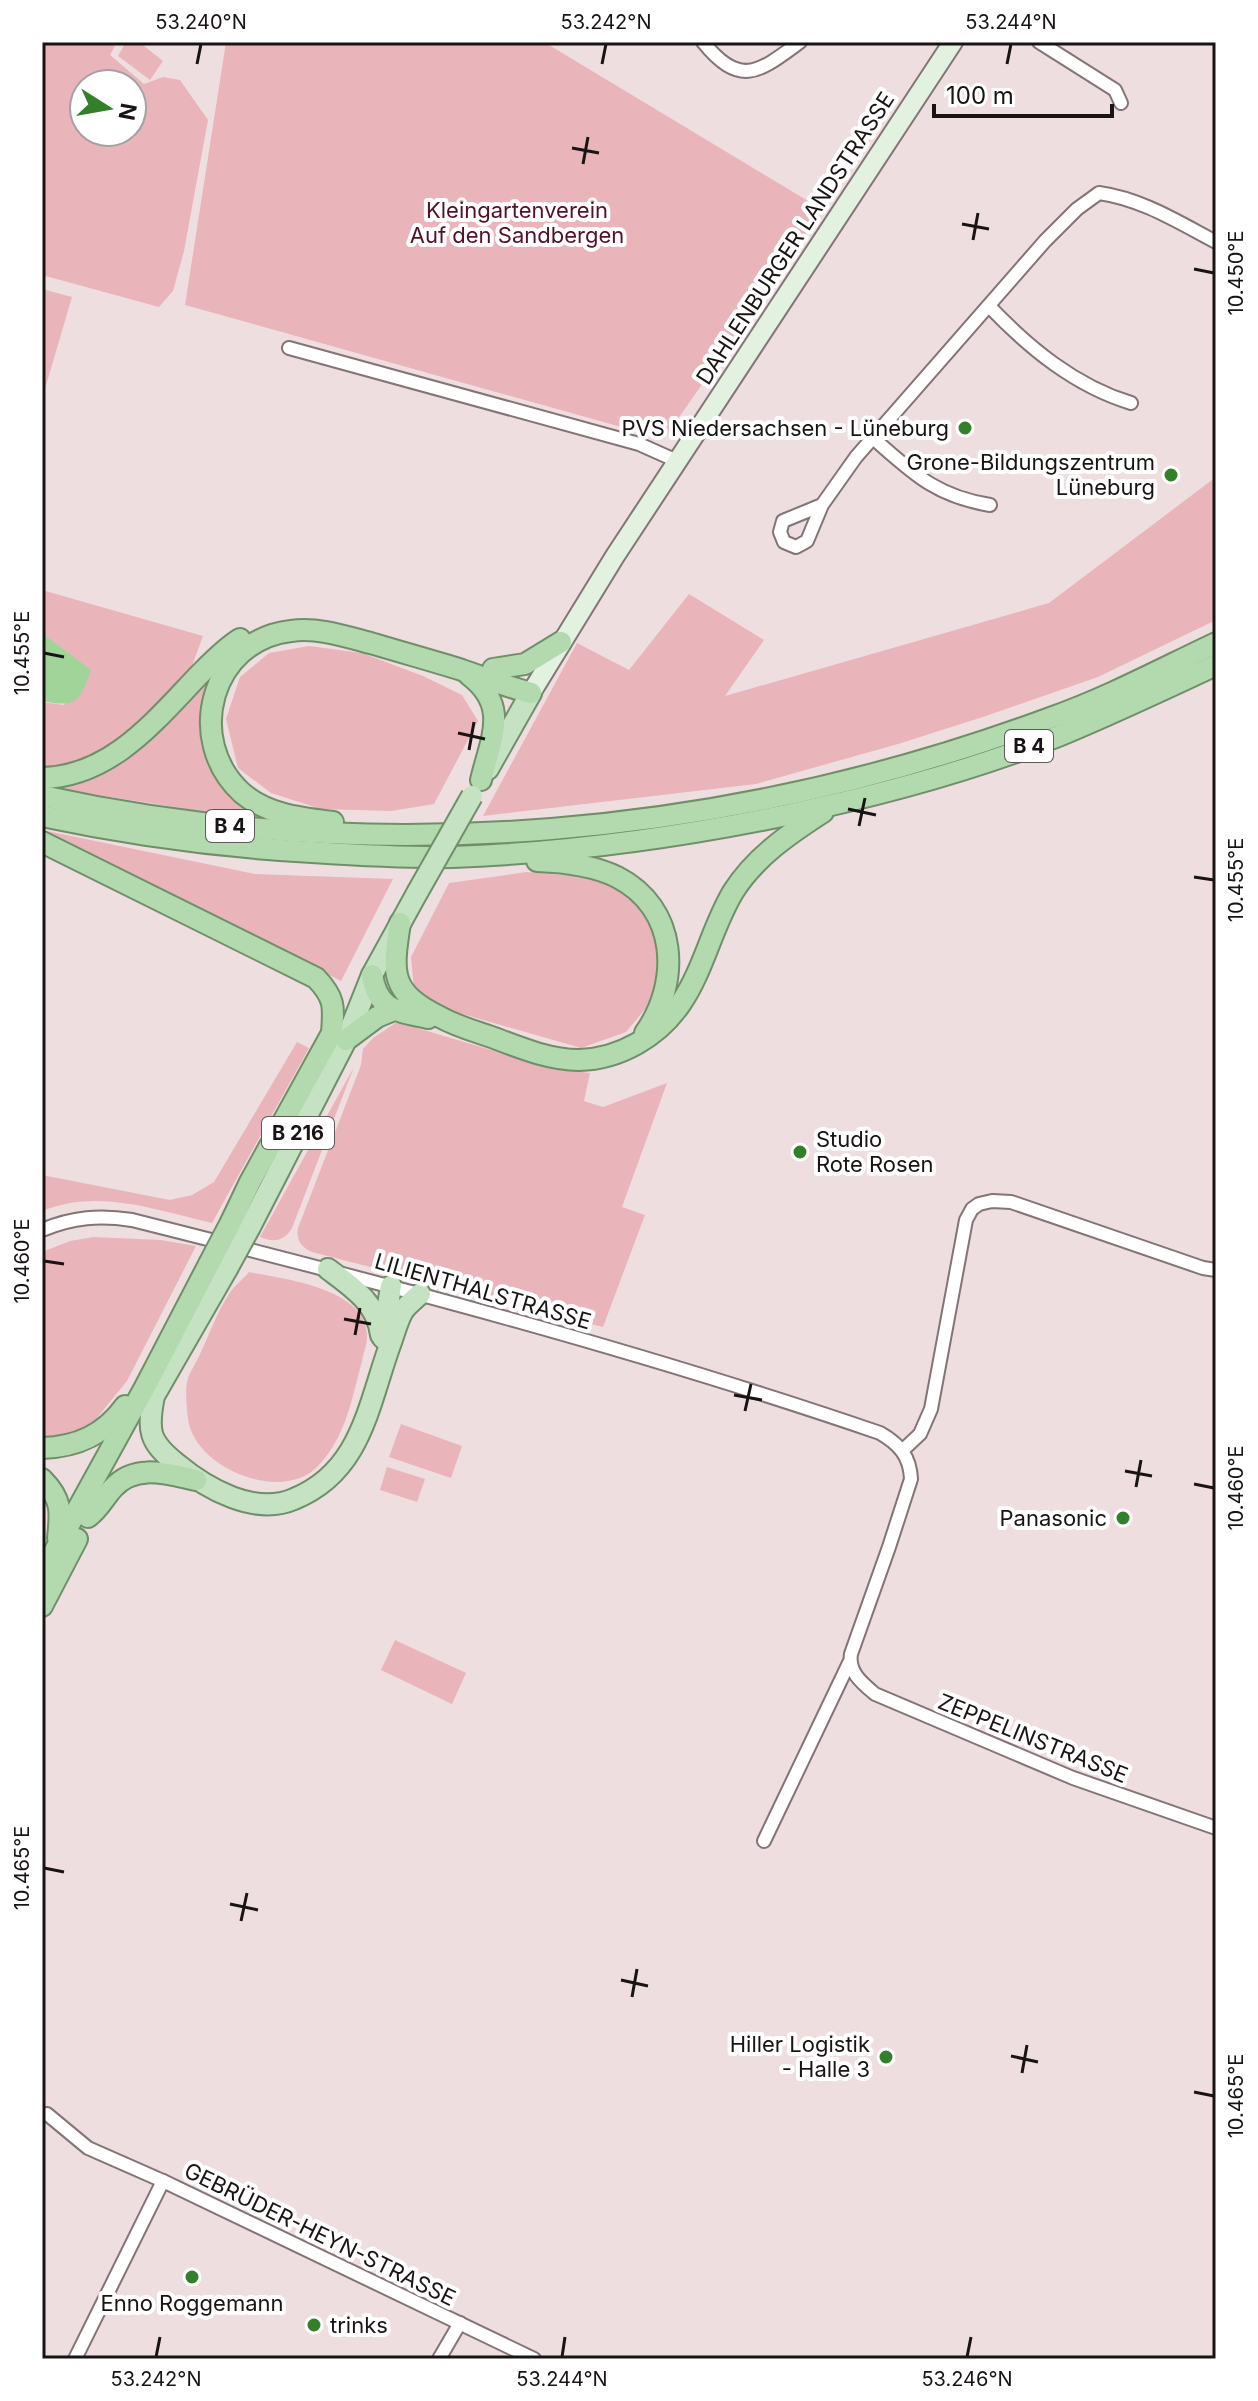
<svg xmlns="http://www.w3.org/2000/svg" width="1258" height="2401" font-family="Inter,sans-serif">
	<rect width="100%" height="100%" fill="#efdee0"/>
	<g fill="#eab4bb" fill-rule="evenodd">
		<path d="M 42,42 L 117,42 L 110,55 L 144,84 L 163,77 L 180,80 L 208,120 L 184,251 L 173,291 L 159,307 L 42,275 ZM 84,84 L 132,84 L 132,132 L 84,132 Z"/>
		<path d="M 126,42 L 139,42 L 163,61 L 150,80 L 118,56 Z"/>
		<path d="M 226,42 L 544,42 L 823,210 L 664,439 L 185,305 Z"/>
		<path d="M 42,289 L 72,297 L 42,399 Z"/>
		<path d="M 1212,480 L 1216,483 L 1216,620 L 1098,677 L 986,716 L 898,744 L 756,784 L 483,816 L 577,643 L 629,670 L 689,594 L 764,640 L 725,696 L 1049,603 Z"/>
		<path d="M 42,590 L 203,636 L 192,666 L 159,705 L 102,753 L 78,763 L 42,770 L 42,702 L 64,705 L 90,670 L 42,633 Z"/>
		<path d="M 309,646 L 362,653 L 423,676 L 462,695 L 478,721 L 434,804 L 391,811 L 321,809 L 271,793 L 238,768 L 226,719 L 240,677 L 269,653 Z"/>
		<path d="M 209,676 C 198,718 192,760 229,793 C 239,802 254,809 266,816 L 194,810 L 47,787 L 108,770 L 144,745 Z"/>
		<path d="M 42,830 L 255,874 L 393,879 L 341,981 Z"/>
		<path d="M 527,872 L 594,878 L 625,893 L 647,915 L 661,947 L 657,981 L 646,1008 L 626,1032 L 581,1048 L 452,1011 L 414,989 L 411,957 L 449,883 Z"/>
		<path d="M 397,1022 L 552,1068 L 590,1073 L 584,1101 L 603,1107 L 667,1083 L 622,1207 L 645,1215 L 603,1327 L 312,1252 C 301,1247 296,1240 298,1228 L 361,1065 L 363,1049 L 373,1038 Z"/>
		<path d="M 297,1042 L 309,1048 L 212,1223 C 156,1210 98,1188 42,1211 L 42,1175 L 170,1200 L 192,1195 L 214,1182 Z"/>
		<path d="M 354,1067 L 292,1228 C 284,1241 275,1243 260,1237 Z"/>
		<path d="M 93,1237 L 161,1240 L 196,1246 L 127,1381 L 92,1424 L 76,1433 L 58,1438 L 42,1438 L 42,1252 L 70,1241 Z"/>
		<path d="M 249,1272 C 284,1279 368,1288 367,1337 C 367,1345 363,1354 362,1361 C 352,1398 346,1437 318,1466 C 283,1503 200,1470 189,1424 C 187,1416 185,1390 187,1382 C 189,1373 196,1363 200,1354 C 209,1335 217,1312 229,1294 C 234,1286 243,1279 249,1272 Z"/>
		<path d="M 401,1424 L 462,1446 L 451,1478 L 389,1457 Z"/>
		<path d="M 387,1467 L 425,1479 L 417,1502 L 380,1490 Z"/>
		<path d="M 395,1640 L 466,1673 L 452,1704 L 381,1670 Z"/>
	</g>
	<path fill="#a0d499" d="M 42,633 L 91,670 C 79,702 77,708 42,701 Z"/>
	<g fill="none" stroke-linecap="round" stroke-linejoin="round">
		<defs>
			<g id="minor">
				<path d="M 703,42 C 741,89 760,71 800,42"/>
				<path d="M 1039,42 L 1115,90 L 1121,103"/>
				<path d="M 989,306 C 1029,348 1075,386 1131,403"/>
				<path d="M 289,348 L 639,444 L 677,461"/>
				<path d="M 873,438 C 913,473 935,496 990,505"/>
				<path d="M 822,505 L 783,521 L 780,532 L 784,542 L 796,547 L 807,541 L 822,505 L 856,457 L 1045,241 L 1077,209 L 1099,193 C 1142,199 1178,222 1216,242"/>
				<path d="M 42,1230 C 73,1217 100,1215 132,1220 C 383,1283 635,1349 880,1433 C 899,1444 910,1456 911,1479 L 889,1547 L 851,1654 C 848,1672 862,1683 875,1694 L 1073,1778 L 1216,1828"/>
				<path d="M 903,1450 L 920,1434 L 931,1409 L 966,1220 L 972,1209 L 979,1204 L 992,1201 L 1011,1202 L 1203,1268 L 1216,1270"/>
				<path d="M 764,1841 L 849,1663"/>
				<path d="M 47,2114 L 88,2148 L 163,2181 L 534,2359"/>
				<path d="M 75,2359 L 163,2181"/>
				<path d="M 439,2359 L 460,2323"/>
			</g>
			<path id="secondary" d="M 531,693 L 615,556 L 953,42"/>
			<g id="primary">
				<path d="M 488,769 L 531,693"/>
				<path d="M 250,1227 L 346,1040 L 372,975 L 417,893"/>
				<path d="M 227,1269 L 154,1396 C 147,1431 149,1442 177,1464 C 207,1489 255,1516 294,1499 C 361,1472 368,1406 390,1345 C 394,1335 397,1321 403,1311 C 407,1305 415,1299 420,1294"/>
				<path d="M 328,1269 C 352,1287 377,1303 381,1335"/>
				<path d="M 383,1338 L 391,1286"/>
			</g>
			<g id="trunk">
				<path d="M 493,669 L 525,664 L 561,642"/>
				<path d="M 469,675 C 510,706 491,738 481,780"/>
				<path d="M 42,778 C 110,777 155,721 198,676 C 211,663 224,649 240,639"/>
				<path d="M 42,796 C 377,869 730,837 1050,718 C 1107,698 1161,669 1216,643"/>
				<path d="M 42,816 C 131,835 221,847 312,852 C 358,855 405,858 452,857 C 562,853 674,838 782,816 C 877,796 972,771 1061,735 C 1114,713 1165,689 1216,665"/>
				<path d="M 333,822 C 301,818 268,815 242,793 C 184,740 211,640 291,631 C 319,627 347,637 374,644 C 404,653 433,661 462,670 C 485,678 508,687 531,693"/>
				<path d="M 42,842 L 316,978 C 335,998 334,1006 332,1033 L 250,1182 L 231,1222"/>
				<path d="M 537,861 C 564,862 593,865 617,877 C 678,908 681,982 645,1033"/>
				<path d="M 400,923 C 392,974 390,992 440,1017 C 458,1027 478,1032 497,1039 C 523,1049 551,1060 579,1060 C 620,1059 659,1036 681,1003 C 704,969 712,927 733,892 C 755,857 789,834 823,812"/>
				<path d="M 372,975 C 378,1011 397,1011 428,1018"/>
				<path d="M 346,1040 L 377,1017 L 394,1010"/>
				<path d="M 42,1448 C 77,1447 104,1435 125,1406"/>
				<path d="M 42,1479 C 62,1499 61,1511 58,1538"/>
				<path d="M 88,1517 C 99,1509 104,1498 113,1488 C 135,1463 168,1474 196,1480"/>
				<path d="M 42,1574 L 145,1387 L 209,1264"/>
				<path d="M 42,1606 L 77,1539"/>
			</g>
		</defs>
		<use href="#minor" stroke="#837476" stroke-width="16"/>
		<use href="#secondary" stroke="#837476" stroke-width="22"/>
		<use href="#primary" stroke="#708e6a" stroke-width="24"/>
		<use href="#trunk" stroke="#708e6a" stroke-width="24"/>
		<use href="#minor" stroke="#fff" stroke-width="12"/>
		<use href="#secondary" stroke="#e2f1e0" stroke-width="18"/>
		<use href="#primary" stroke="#c5e3c2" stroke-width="20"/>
		<use href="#trunk" stroke="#b2daae" stroke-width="20"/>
		<defs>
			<g id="primary-bridge">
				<path d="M 417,893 L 472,796"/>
				<path d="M 227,1269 L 250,1227"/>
			</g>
			<path id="trunk-bridge" d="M 209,1264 L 231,1222"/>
		</defs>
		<use href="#primary-bridge" stroke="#708e6a" stroke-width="24" stroke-linecap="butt"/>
		<use href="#trunk-bridge" stroke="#708e6a" stroke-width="24" stroke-linecap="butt"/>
		<use href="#primary-bridge" stroke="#c5e3c2" stroke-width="20"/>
		<use href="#trunk-bridge" stroke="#b2daae" stroke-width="20"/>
	</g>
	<path fill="none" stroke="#191414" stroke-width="3" d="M 197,64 L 201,44M 602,64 L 606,44M 1007,64 L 1011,44M 572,148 L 599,153M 583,164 L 588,137M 962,224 L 989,229M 973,240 L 978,213M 1194,269 L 1214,273M 44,653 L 64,657M 458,733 L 485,739M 469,750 L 474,722M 848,809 L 876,815M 859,826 L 865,798M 1194,877 L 1214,880M 44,1261 L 64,1264M 344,1319 L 371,1324M 355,1335 L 360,1308M 734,1395 L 762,1400M 745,1411 L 751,1384M 1125,1471 L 1152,1476M 1194,1484 L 1214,1488M 1136,1487 L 1141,1460M 44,1868 L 64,1872M 230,1904 L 258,1910M 241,1921 L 247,1893M 621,1980 L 648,1986M 632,1997 L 637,1969M 1011,2056 L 1038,2062M 1022,2073 L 1027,2045M 1194,2092 L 1214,2096M 156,2357 L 160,2337M 562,2357 L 565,2337M 967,2357 L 971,2337"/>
	<g fill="#328029" stroke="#fff" stroke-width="3">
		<circle cx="965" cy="428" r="8"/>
		<circle cx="1171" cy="475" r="8"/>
		<circle cx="800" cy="1152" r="8"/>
		<circle cx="1123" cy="1518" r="8"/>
		<circle cx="886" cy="2057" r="8"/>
		<circle cx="192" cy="2277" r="8"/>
		<circle cx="314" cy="2325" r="8"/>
	</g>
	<g text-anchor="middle" stroke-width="8" stroke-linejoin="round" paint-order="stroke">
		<g fill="#fff" stroke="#5e5a5a" stroke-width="2">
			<rect x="1005" y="730" width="48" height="32" rx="6"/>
			<rect x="206" y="810" width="48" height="32" rx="6"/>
			<rect x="262" y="1117" width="72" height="32" rx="6"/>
		</g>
		<g font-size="20" font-weight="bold" fill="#191414">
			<text x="1029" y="753">B 4</text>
			<text x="230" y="833">B 4</text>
			<text x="298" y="1140">B 216</text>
		</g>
		<g font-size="22" fill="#561023" stroke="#fff">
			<text x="517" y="218">Kleingartenverein<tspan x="517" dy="25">Auf den Sandbergen</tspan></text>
		</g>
		<g font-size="22" fill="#191414" stroke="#fff">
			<text transform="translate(795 238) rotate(-57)" y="8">DAHLENBURGER LANDSTRASSE</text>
			<text transform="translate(483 1291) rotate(16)" y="8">LILIENTHALSTRASSE</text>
			<text transform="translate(1033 1738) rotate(22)" y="8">ZEPPELINSTRASSE</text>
			<text transform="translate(320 2234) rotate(26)" y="8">GEBRÜDER-HEYN-STRASSE</text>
		</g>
		<g font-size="22" fill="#191414" stroke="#fff" text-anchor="end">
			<text x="949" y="436">PVS Niedersachsen - Lüneburg</text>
			<text x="1155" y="470">Grone-Bildungszentrum<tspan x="1155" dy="25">Lüneburg</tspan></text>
			<text x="816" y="1147" text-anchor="start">Studio<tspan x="816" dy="25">Rote Rosen</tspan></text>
			<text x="1107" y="1526">Panasonic</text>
			<text x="870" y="2052">Hiller Logistik<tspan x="870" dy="25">- Halle 3</tspan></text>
			<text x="192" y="2311" text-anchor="middle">Enno Roggemann</text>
			<text x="330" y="2333" text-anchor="start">trinks</text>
		</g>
	</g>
	<rect width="1258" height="2401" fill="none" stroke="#ffffff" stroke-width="88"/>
	<g transform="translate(108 108) rotate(101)"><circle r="38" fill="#ffffff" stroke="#a3a1a1" stroke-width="2"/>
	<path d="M0-6L14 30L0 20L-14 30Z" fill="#328029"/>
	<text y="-12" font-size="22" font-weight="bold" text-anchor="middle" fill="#191414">N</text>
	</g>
	<path d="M934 104v12h178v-12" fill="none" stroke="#191414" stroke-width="4"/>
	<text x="946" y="104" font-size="24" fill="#191414" stroke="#ffffff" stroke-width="6" paint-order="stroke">100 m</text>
	<rect x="44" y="44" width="1170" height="2313" fill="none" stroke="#191414" stroke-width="3"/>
	<g font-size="20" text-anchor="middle" fill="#191414">
		<text x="201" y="29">53.240°N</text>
		<text x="606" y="29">53.242°N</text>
		<text x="1011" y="29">53.244°N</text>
		<text transform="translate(1236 273) rotate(-90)" y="7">10.450°E</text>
		<text transform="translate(22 653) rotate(-90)" y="7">10.455°E</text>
		<text transform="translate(1236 880) rotate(-90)" y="7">10.455°E</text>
		<text transform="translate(22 1261) rotate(-90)" y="7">10.460°E</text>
		<text transform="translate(1236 1488) rotate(-90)" y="7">10.460°E</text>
		<text transform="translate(22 1868) rotate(-90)" y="7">10.465°E</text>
		<text transform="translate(1236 2096) rotate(-90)" y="7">10.465°E</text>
		<text x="156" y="2386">53.242°N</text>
		<text x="562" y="2386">53.244°N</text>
		<text x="967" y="2386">53.246°N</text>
	</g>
</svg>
